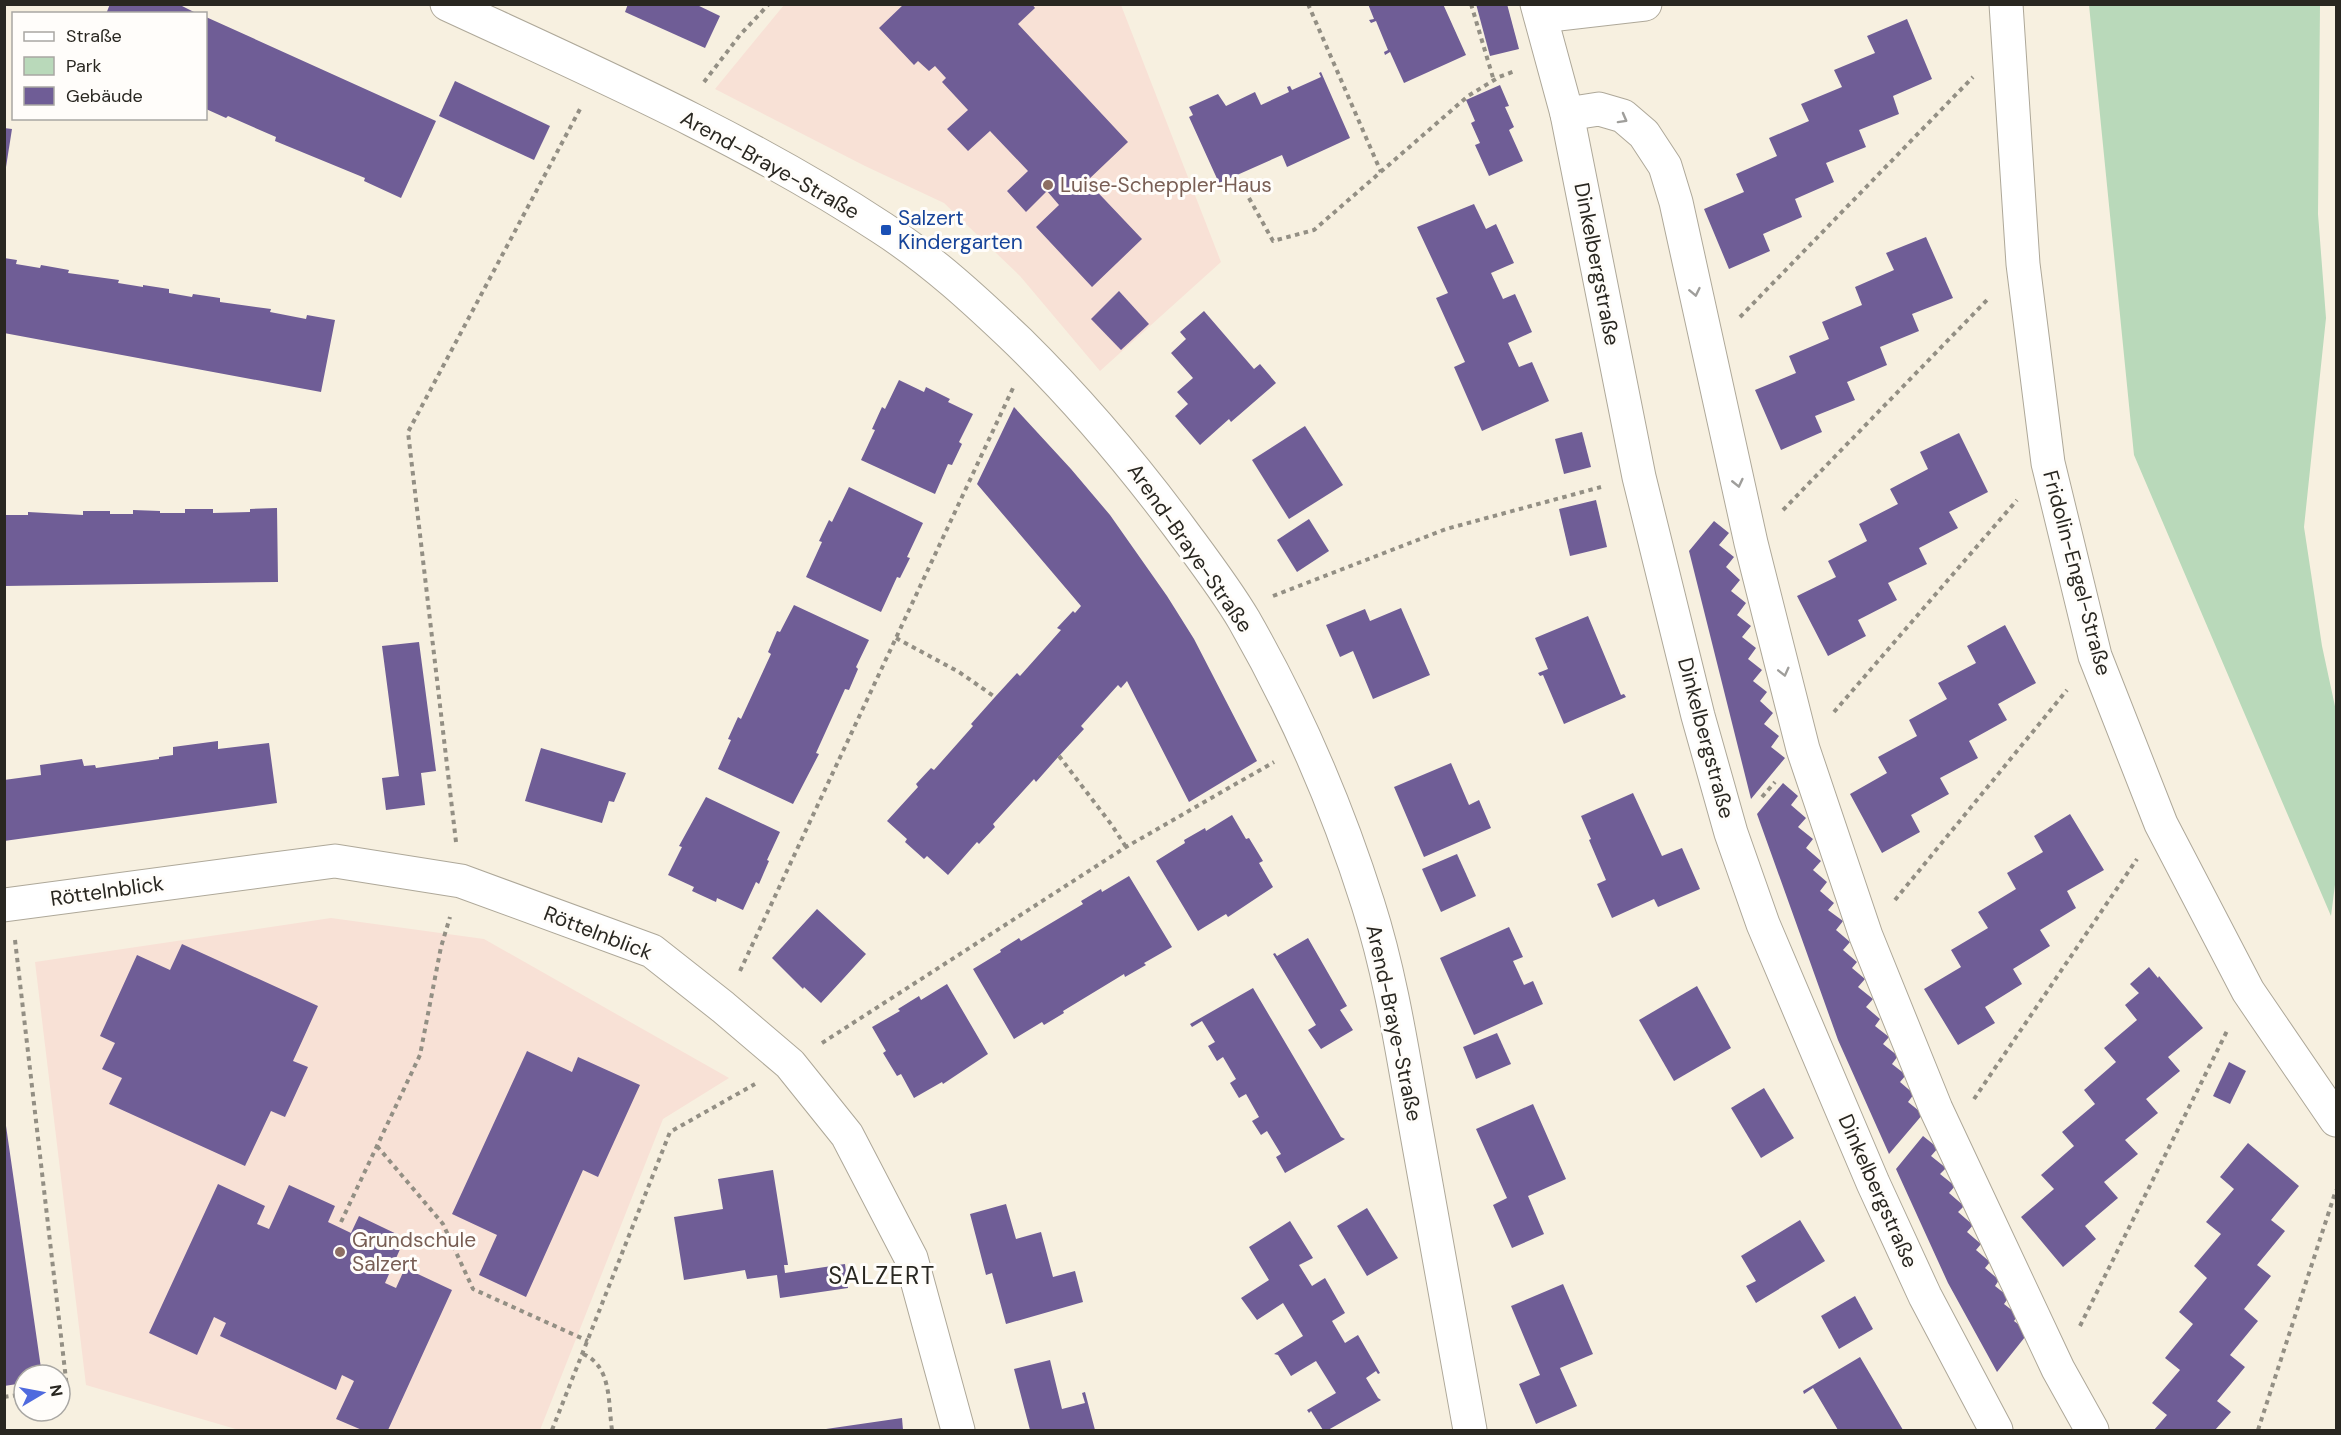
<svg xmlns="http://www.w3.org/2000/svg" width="2341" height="1435" font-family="'DM Sans',sans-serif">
	<rect width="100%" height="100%" fill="#f7f0e0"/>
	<g fill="#f8e1d6">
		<path d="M 784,5 L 1121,5 L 1221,262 L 1100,371 L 1020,276 L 944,203 L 865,166 L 715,89 Z"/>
		<path d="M 331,918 L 484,939 L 729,1078 L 663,1119 L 540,1430 L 239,1430 L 86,1385 L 35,962 Z"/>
	</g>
	<path fill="#b9d9ba" d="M 2089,5 L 2320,5 L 2318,214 L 2326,318 L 2304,527 L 2322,646 L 2336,711 L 2336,877 L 2331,916 L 2134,455 Z"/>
	<g fill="#6f5d96">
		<path d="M 110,4 L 178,4 L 198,14 L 106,14 Z"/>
		<path d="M 628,4 L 695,4 L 720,16 L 705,48 L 625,12 Z"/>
		<path d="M 904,4 L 1032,4 L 1035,8 L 1018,24 L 1128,142 L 1087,181 L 1142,239 L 1092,287 L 1036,227 L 1059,205 L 1047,191 L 1026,212 L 1007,191 L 1028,171 L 990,131 L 968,151 L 947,129 L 968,110 L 942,82 L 946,78 L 935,66 L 929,71 L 918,61 L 914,65 L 879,28 Z"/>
		<path d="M 1368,4 L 1443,4 L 1466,55 L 1404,83 L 1390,52 L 1385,55 L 1384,52 L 1388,50 L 1376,21 L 1371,23 L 1369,20 L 1374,19 Z"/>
		<path d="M 1476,4 L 1507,4 L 1519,49 L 1490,56 Z"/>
		<path d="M 206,17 L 436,121 L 401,198 L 364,181 L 365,178 L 275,141 L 276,137 L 228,116 L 226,118 L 206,109 Z"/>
		<path d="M 1907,19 L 1932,79 L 1893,96 L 1899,114 L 1859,130 L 1866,147 L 1826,163 L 1834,182 L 1795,199 L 1802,217 L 1763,234 L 1770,251 L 1729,269 L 1704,209 L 1744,192 L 1736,174 L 1777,156 L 1769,138 L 1809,121 L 1801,104 L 1842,87 L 1834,70 L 1875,53 L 1867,36 Z"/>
		<path d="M 1321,72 L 1350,138 L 1287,167 L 1282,155 L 1219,183 L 1189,117 L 1193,115 L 1189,107 L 1218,94 L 1226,106 L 1255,92 L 1261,105 L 1289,92 L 1287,87 L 1290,86 L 1292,90 L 1321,77 L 1319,73 Z"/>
		<path d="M 455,81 L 550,126 L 534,160 L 439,116 Z"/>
		<path d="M 1500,85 L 1509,106 L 1505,107 L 1514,127 L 1509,130 L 1523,161 L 1489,176 L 1475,145 L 1480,143 L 1471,123 L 1475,121 L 1466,100 Z"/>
		<path d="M 4,128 L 12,129 L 6,167 L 4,166 Z"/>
		<path d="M 1474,204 L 1486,229 L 1496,224 L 1514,263 L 1491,273 L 1503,299 L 1515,294 L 1532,332 L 1508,343 L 1519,367 L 1532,362 L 1549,401 L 1482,431 L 1454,367 L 1465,362 L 1436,298 L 1448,293 L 1417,227 Z"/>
		<path d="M 1926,237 L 1953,298 L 1912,314 L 1919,331 L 1880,347 L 1887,365 L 1847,382 L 1855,400 L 1815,416 L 1822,432 L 1781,450 L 1755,390 L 1796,373 L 1789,356 L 1829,339 L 1822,322 L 1862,305 L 1855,287 L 1894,270 L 1886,253 Z"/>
		<path d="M 4,258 L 17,260 L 16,264 L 40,268 L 41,265 L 69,270 L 68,273 L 119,280 L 118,283 L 143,287 L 143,285 L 169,289 L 169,293 L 192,297 L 193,294 L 220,298 L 220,302 L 271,309 L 270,312 L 306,319 L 307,315 L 335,320 L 321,392 L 4,333 Z"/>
		<path d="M 1119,291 L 1149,324 L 1121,350 L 1091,319 Z"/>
		<path d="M 1204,311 L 1254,369 L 1260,364 L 1276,383 L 1231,422 L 1229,419 L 1200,445 L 1175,416 L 1188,404 L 1177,392 L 1193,378 L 1171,353 L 1186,339 L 1180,332 Z"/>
		<path d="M 899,380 L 924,392 L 926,387 L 950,399 L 948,402 L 973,414 L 959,442 L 962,444 L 952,465 L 948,464 L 935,494 L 861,460 L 875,430 L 872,429 L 882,407 L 885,409 Z"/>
		<path d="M 1014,407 L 1071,469 L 1110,515 L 1167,596 L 1194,639 L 1257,761 L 1189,802 L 1127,681 L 1121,688 L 1118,685 L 1081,726 L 1084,729 L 1059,756 L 1036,782 L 1034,779 L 993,824 L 995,827 L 979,844 L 977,842 L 948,875 L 927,856 L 924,859 L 905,842 L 907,839 L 887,821 L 918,787 L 916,784 L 931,768 L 934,770 L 973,726 L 971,724 L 995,697 L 1017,673 L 1020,676 L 1061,630 L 1057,628 L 1073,611 L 1075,613 L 1081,606 L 977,484 Z"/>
		<path d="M 1305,426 L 1343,485 L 1289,519 L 1252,460 Z"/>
		<path d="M 1582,432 L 1591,467 L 1564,474 L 1555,439 Z"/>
		<path d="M 1959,433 L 1988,492 L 1949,512 L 1958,528 L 1919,548 L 1927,564 L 1888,583 L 1897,600 L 1858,620 L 1866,636 L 1828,656 L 1797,596 L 1836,577 L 1828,561 L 1867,541 L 1859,524 L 1898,504 L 1890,489 L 1928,469 L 1920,452 Z"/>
		<path d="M 849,487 L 923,523 L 907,557 L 910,558 L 900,578 L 897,577 L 881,612 L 806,577 L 822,542 L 819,541 L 829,520 L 832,522 Z"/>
		<path d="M 1596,500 L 1607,547 L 1570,556 L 1559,509 Z"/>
		<path d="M 277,508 L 278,582 L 4,586 L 4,515 L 28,515 L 28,512 L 83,515 L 83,511 L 110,511 L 110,514 L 133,514 L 133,510 L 160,511 L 160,513 L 185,513 L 185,509 L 213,509 L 213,513 L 250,512 L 250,509 Z"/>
		<path d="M 1309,519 L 1329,551 L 1297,572 L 1277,540 Z"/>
		<path d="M 1714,521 L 1729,533 L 1719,545 L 1734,557 L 1726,567 L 1740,580 L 1731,591 L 1746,603 L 1737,615 L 1751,626 L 1742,637 L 1756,648 L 1748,659 L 1762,670 L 1753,681 L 1767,692 L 1760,701 L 1773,713 L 1764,724 L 1779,736 L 1771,747 L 1785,758 L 1751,799 L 1689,551 Z"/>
		<path d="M 794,605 L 869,640 L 856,667 L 858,669 L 849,690 L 845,689 L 816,753 L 819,754 L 793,804 L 718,769 L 731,740 L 728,739 L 738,717 L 741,719 L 771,654 L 768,652 L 777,631 L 780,632 Z"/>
		<path d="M 1401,608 L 1430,675 L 1373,699 L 1353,651 L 1340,657 L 1326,625 L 1365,609 L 1370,621 Z"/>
		<path d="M 1588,616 L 1621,695 L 1624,694 L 1626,697 L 1564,724 L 1543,675 L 1540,676 L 1538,673 L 1548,669 L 1535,638 Z"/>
		<path d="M 2005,625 L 2036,683 L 1998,704 L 2007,720 L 1969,741 L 1978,758 L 1940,778 L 1949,794 L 1911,815 L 1920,832 L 1882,853 L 1850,794 L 1887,773 L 1878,757 L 1917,736 L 1909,720 L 1947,699 L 1938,683 L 1976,663 L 1967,646 Z"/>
		<path d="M 419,642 L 436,771 L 421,773 L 425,805 L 386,810 L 382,778 L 399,776 L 382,646 Z"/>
		<path d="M 218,741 L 218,749 L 269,743 L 277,803 L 4,841 L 4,780 L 41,775 L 40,765 L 82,759 L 84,766 L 95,765 L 96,768 L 159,759 L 159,757 L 173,755 L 173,747 Z"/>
		<path d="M 541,748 L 626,773 L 614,802 L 609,801 L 602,823 L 525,801 Z"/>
		<path d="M 1451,763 L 1469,805 L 1479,800 L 1491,828 L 1424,857 L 1394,787 Z"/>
		<path d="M 1783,783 L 1798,796 L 1791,805 L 1806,818 L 1798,827 L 1813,839 L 1806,848 L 1821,861 L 1813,870 L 1827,882 L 1820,891 L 1834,903 L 1828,910 L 1843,921 L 1836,930 L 1850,942 L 1843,950 L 1857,962 L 1852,968 L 1865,979 L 1858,987 L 1873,999 L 1866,1007 L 1880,1019 L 1875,1026 L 1889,1037 L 1883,1044 L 1898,1056 L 1892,1064 L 1906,1075 L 1900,1082 L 1914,1094 L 1908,1102 L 1923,1114 L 1889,1154 L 1838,1040 L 1757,814 Z"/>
		<path d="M 1633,793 L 1662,856 L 1682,848 L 1700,889 L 1658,907 L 1654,899 L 1612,918 L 1597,884 L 1606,880 L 1589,840 L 1591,839 L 1581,816 Z"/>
		<path d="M 706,797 L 780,832 L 767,860 L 769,861 L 759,884 L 756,882 L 743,910 L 717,898 L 716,902 L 692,891 L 694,887 L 668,875 L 682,847 L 679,846 Z"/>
		<path d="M 2070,814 L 2104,870 L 2067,891 L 2076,908 L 2040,930 L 2050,946 L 2013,969 L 2022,984 L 1985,1007 L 1995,1023 L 1958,1045 L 1924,989 L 1961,967 L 1951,950 L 1988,928 L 1978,912 L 2016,889 L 2007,873 L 2043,852 L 2034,836 Z"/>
		<path d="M 1232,815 L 1246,839 L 1249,838 L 1263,861 L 1259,863 L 1273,887 L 1228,917 L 1226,914 L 1198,931 L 1156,861 L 1185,843 L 1184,840 L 1205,828 L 1206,831 Z"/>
		<path d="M 1457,854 L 1476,896 L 1441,912 L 1422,869 Z"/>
		<path d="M 1129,876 L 1172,947 L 1144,963 L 1146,965 L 1125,977 L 1124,974 L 1063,1011 L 1064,1013 L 1044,1025 L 1042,1022 L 1014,1039 L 973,969 L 1001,952 L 1000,950 L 1019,938 L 1021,941 L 1083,904 L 1081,901 L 1101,889 L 1102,892 Z"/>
		<path d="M 817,909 L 866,954 L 821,1003 L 804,987 L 803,989 L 772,958 Z"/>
		<path d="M 1509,927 L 1523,957 L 1513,961 L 1524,985 L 1533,981 L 1543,1004 L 1474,1035 L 1440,958 Z"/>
		<path d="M 1308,938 L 1347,1006 L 1340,1010 L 1353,1030 L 1321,1049 L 1308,1030 L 1316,1025 L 1273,954 L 1275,953 L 1277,956 Z"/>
		<path d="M 182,944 L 318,1006 L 293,1061 L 308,1067 L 285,1117 L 271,1111 L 245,1166 L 109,1104 L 122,1078 L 102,1069 L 115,1043 L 100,1036 L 137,955 L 170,970 Z"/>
		<path d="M 2149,967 L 2158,978 L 2159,976 L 2203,1028 L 2168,1057 L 2180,1071 L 2146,1099 L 2158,1113 L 2125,1140 L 2138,1154 L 2104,1182 L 2118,1198 L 2085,1226 L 2096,1239 L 2063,1267 L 2021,1217 L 2054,1189 L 2041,1175 L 2074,1146 L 2062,1132 L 2095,1104 L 2084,1090 L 2116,1062 L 2104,1048 L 2137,1020 L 2125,1005 L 2139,993 L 2130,984 Z"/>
		<path d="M 947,984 L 988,1054 L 943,1084 L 942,1082 L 914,1098 L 901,1074 L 897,1076 L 883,1053 L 886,1051 L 872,1027 L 900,1011 L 898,1009 L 919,996 L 921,1000 Z"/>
		<path d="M 1697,986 L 1731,1048 L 1674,1081 L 1639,1020 Z"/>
		<path d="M 1253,988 L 1341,1137 L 1345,1139 L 1285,1173 L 1276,1157 L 1281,1154 L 1267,1131 L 1261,1135 L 1252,1121 L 1259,1117 L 1246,1094 L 1239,1098 L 1230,1083 L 1236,1079 L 1223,1057 L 1217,1061 L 1208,1046 L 1215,1042 L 1202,1021 L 1192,1027 L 1190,1024 Z"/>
		<path d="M 1497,1033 L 1511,1064 L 1476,1079 L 1463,1047 Z"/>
		<path d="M 527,1051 L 572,1072 L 578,1057 L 640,1085 L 598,1177 L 583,1170 L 526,1297 L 479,1275 L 497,1235 L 452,1214 Z"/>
		<path d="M 2229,1062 L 2246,1071 L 2230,1104 L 2213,1096 Z"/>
		<path d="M 1764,1088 L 1794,1138 L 1761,1158 L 1731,1108 Z"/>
		<path d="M 1533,1104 L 1566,1179 L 1528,1196 L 1544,1234 L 1512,1248 L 1493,1205 L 1507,1198 L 1476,1129 Z"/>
		<path d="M 4,1112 L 42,1375 L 24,1375 L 24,1383 L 4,1386 Z"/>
		<path d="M 1923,1136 L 1938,1148 L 1931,1156 L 1946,1168 L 1940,1174 L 1955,1186 L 1949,1193 L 1964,1206 L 1958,1212 L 1973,1225 L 1967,1232 L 1981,1244 L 1976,1250 L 1990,1262 L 1985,1268 L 1999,1280 L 1995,1286 L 2009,1297 L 2004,1304 L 2018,1315 L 2014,1321 L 2029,1332 L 1997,1372 L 1948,1283 L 1896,1169 Z"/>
		<path d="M 2248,1143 L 2299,1186 L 2271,1220 L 2285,1231 L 2257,1265 L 2271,1276 L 2244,1309 L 2258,1321 L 2230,1355 L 2245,1367 L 2217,1401 L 2231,1412 L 2215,1430 L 2154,1430 L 2167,1415 L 2152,1403 L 2180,1370 L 2165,1358 L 2193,1324 L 2179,1312 L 2207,1278 L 2194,1266 L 2221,1234 L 2206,1222 L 2234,1189 L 2220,1177 Z"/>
		<path d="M 773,1170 L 788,1265 L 784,1265 L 785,1273 L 845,1264 L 848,1288 L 780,1298 L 777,1275 L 747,1279 L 745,1270 L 684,1280 L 674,1217 L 723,1209 L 718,1179 Z"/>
		<path d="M 218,1184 L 265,1206 L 257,1224 L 269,1229 L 289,1185 L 335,1206 L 328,1222 L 351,1233 L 359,1216 L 405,1238 L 385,1283 L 396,1288 L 405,1268 L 452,1290 L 388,1430 L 362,1430 L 336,1419 L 354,1381 L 342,1375 L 336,1390 L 220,1336 L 226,1323 L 214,1317 L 197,1355 L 149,1333 Z"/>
		<path d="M 1006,1204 L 1016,1239 L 1041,1232 L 1053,1277 L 1075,1271 L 1083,1302 L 1006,1324 L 992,1273 L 986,1275 L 970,1214 Z"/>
		<path d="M 1367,1208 L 1398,1258 L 1367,1276 L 1337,1226 Z"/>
		<path d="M 1800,1220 L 1825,1261 L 1756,1303 L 1746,1286 L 1756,1281 L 1741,1256 Z"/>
		<path d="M 1290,1221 L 1313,1258 L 1299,1265 L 1312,1286 L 1325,1278 L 1345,1313 L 1332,1321 L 1345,1343 L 1358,1335 L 1380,1373 L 1378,1374 L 1376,1371 L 1366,1378 L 1378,1398 L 1381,1400 L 1328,1430 L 1323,1430 L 1311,1411 L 1309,1413 L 1307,1410 L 1336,1393 L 1316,1361 L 1291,1376 L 1278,1355 L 1274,1354 L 1303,1336 L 1283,1303 L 1257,1320 L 1241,1298 L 1269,1280 L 1249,1247 Z"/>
		<path d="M 1563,1284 L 1593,1354 L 1560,1368 L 1577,1406 L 1536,1424 L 1519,1384 L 1540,1375 L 1511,1306 Z"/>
		<path d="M 1855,1296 L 1873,1329 L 1839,1349 L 1821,1316 Z"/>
		<path d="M 1860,1357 L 1903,1430 L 1838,1430 L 1813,1388 L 1804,1394 L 1803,1391 Z"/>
		<path d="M 1050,1360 L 1062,1409 L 1085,1403 L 1082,1393 L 1085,1392 L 1095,1430 L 1030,1430 L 1014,1369 Z"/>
		<path d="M 902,1418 L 903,1430 L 827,1430 L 826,1429 Z"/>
	</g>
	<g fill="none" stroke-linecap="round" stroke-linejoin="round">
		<defs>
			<g id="minor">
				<path d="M 447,4 C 594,72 747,139 882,228 C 933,261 976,301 1019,342 C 1079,401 1129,460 1179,527 C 1201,557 1225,588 1244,620 C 1295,709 1337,806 1368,904 C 1392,979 1403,1057 1417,1134 C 1435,1233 1452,1332 1470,1430"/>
				<path d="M 1537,4 L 1567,114 L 1639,477 L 1698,716 L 1731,833 L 1763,924 L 1873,1183 L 1925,1296 L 1996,1430"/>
				<path d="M 2006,4 L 2023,264 L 2048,463 L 2095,656 L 2161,824 L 2248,991 L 2336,1120"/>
				<path d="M 1541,16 L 1645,4"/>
				<path d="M 1567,114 L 1599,109 L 1623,116 L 1644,134 L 1665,166 L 1676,202 L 1751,543 L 1803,749 L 1866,936 L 1936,1109 L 2058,1369 L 2092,1430"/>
				<path d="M 4,905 L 335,861 L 461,881 L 652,951 L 723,1007 L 790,1064 L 847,1135 L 911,1258 L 958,1430"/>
			</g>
		</defs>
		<use href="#minor" stroke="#aea899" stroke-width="35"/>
		<g stroke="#938f84" stroke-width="4" stroke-dasharray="4.5 4.5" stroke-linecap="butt">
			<path d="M 1308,4 L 1381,172"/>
			<path d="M 1471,4 L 1494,81"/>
			<path d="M 704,82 L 740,35 L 769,4"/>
			<path d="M 1249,198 L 1273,241 L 1314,230 L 1468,96 L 1499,77 L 1515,71"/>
			<path d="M 1740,317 L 1973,77"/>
			<path d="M 1783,510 L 1989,298"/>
			<path d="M 1273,596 L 1446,529 L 1601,487"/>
			<path d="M 896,638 L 959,672 L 995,697"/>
			<path d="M 1834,712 L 2017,500"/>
			<path d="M 1059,756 L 1111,824 L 1126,847"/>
			<path d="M 1762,797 L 1775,782"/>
			<path d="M 456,842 L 408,432 L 580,109"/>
			<path d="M 1895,900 L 2067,690"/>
			<path d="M 15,940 L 67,1388 L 60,1389"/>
			<path d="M 740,971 L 1013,388"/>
			<path d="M 822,1043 L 1126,847 L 1274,762"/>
			<path d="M 1974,1099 L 2137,859"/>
			<path d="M 377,1146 L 443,1224 L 473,1289 L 588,1341"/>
			<path d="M 341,1222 L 420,1055 L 441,947 L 450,917"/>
			<path d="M 2080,1326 L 2228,1029"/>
			<path d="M 583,1354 C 612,1366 608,1403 612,1430"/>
			<path d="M 4,1397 L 24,1394"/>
			<path d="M 552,1430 L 670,1132 L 755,1084"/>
			<path d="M 2258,1430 L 2336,1190"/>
		</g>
		<use href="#minor" stroke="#fff" stroke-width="33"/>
	</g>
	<defs><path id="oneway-chevron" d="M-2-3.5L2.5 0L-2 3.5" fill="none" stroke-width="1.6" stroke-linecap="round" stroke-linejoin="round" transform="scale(1.5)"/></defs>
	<g stroke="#9f9e9b">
		<use href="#oneway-chevron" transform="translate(1623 119) rotate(29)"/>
		<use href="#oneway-chevron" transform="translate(1695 292) rotate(78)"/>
		<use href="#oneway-chevron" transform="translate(1738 483) rotate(77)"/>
		<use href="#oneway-chevron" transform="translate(1784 672) rotate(76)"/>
	</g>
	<g fill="#8d6e63" stroke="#fffdfa" stroke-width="2">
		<circle cx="1048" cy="185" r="6"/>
		<circle cx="340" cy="1252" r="6"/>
	</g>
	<rect fill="#1a4fb4" stroke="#fffdfa" stroke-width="2" x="880" y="224" width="12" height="12" rx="3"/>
	<g text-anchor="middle" stroke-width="6" stroke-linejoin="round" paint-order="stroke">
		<g font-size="21" fill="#292721" stroke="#fffdfa">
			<text transform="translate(770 165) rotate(29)" y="7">Arend-Braye-Straße</text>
			<text transform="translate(1597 264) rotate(79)" y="7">Dinkelbergstraße</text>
			<text transform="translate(1190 548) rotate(55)" y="7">Arend-Braye-Straße</text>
			<text transform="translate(2077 573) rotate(75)" y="7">Fridolin-Engel-Straße</text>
			<text transform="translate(1706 738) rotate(75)" y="7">Dinkelbergstraße</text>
			<text transform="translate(107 891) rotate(-8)" y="7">Röttelnblick</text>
			<text transform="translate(598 933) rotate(21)" y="7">Röttelnblick</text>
			<text transform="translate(1394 1023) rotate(78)" y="7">Arend-Braye-Straße</text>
			<text transform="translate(1878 1191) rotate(66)" y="7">Dinkelbergstraße</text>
		</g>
		<g font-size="21" fill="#785e54" stroke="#fffdfa" text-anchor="start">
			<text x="1060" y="192">Luise‑Scheppler‑Haus</text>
			<text x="352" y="1247">Grundschule<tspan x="352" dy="24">Salzert</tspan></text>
		</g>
		<g font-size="21" fill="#164399" stroke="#fffdfa" text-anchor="start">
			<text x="898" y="225">Salzert<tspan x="898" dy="24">Kindergarten</tspan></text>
		</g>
		<g font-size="24" letter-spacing="1.5" fill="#292721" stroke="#fffdfa">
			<text x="882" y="1284">SALZERT</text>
		</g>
	</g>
	<rect width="2341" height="1435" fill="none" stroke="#292721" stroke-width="12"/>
	<rect x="12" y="12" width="195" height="108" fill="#fffdfa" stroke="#a9a7a3" stroke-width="1.5"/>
	<rect x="24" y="32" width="30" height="9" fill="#ffffff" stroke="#a9a7a3" stroke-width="1.5"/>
	<text x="66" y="42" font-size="18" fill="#292721">Straße</text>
	<rect x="24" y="57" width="30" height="18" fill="#b9d9ba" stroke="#a9a7a3" stroke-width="1.5"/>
	<text x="66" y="72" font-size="18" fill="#292721">Park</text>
	<rect x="24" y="87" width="30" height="18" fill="#6f5d96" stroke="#a9a7a3" stroke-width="1.5"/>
	<text x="66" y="102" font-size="18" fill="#292721">Gebäude</text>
	<g transform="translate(42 1393) rotate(80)"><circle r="28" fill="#fffdfa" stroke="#a9a7a3" stroke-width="1.5"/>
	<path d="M0-4.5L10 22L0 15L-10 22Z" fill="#4f6ade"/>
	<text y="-9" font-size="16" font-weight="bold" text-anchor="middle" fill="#292721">N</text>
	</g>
</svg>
